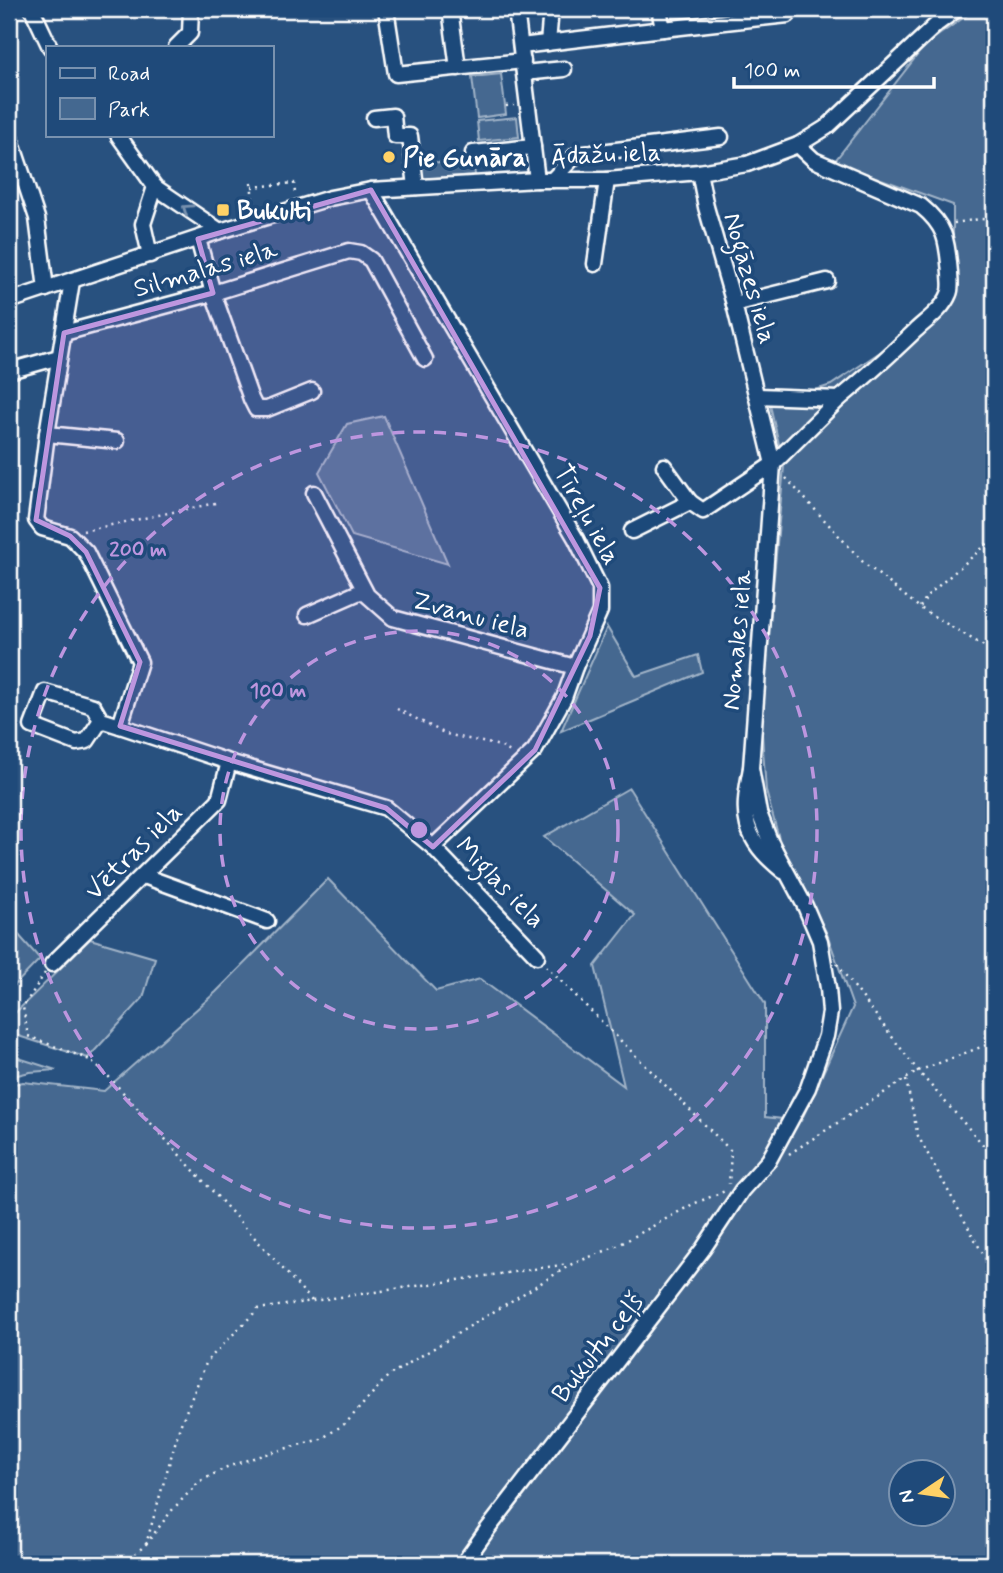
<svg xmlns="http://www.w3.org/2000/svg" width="1003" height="1573" font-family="Mynerve,sans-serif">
	<rect width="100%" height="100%" fill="#28517f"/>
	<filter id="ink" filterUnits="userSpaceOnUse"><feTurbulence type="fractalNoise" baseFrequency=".0143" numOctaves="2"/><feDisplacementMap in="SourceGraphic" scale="14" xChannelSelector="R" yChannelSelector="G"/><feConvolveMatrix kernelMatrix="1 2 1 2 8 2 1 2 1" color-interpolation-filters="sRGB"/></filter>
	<g filter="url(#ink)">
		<g fill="#446890" stroke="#a2b4c8" stroke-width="2" fill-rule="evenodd">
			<path d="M 976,9 L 994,9 L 994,1564 L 18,1564 L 9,1551 L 9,1085 L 23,1082 L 104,1091 L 216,992 L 328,879 L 436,991 L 480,979 L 624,1086 L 595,966 L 635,915 L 544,837 L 629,788 L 765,1004 L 765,1117 L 801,1121 L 853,1007 L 827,934 L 780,842 L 766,791 L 761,721 L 784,466 L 770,405 L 831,385 L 953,303 L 953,205 L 834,162 L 926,44 ZM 902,1472 L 944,1472 L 944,1514 L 902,1514 Z"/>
			<path d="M 501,74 L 506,114 L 477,118 L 472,77 Z"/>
			<path d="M 517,117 L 519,137 L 479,141 L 477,121 Z"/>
			<path d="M 473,159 L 475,175 L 421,179 L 419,164 Z"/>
			<path d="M 384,416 L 448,564 L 352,536 L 319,472 L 347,424 Z"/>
			<path d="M 607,627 L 636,676 L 698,655 L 702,672 L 561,731 Z"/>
			<path d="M 9,924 L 40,959 L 9,991 Z"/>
			<path d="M 90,939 L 155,958 L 143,998 L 88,1058 L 15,1035 L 10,1018 Z"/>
			<path d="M 9,1055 L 56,1070 L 30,1072 L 9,1077 Z"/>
		</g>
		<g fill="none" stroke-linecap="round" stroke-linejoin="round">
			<defs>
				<g id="minor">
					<path d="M 32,9 L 50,47"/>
					<path d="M 386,9 L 396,74 L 523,61"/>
					<path d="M 450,9 L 458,68"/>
					<path d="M 516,9 L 537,180"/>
					<path d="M 663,29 L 788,15 L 787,9"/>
					<path d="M 548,43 L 551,9"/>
					<path d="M 521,46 L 663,29 L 659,9"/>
					<path d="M 176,47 L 190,33 L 191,9"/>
					<path d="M 524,73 L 564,69"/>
					<path d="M 374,118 L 393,116 L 395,136 L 410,136 L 416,187"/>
					<path d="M 9,134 L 37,218 L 46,289"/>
					<path d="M 118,135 L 155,187 L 220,231"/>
					<path d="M 473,153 L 533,147"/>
					<path d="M 699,172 L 706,207 L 734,304 L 773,464 L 751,768 C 741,817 742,838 783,871"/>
					<path d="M 552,180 L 576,155 L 721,137"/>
					<path d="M 371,190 L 576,539 L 600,588 L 600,611 L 575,667 L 564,698 L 535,750 L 433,847"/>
					<path d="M 198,239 L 213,293 L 251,399 L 256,409 L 267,409 L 312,391"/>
					<path d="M 150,255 L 143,224 L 155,187"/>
					<path d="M 595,264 L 607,180"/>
					<path d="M 72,281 L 47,434 L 36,520 L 42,528 L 70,536 L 86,552 L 140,662 L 120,726 L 229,762 L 386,808 L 433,847 L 537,956"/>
					<path d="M 9,301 L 220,231 L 330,198 L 371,190 L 537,180 L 607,180 L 699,172 L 747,164 L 798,145 L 827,127 L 938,23 L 957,9"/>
					<path d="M 734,304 L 827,281"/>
					<path d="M 64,333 L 213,293 L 349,251 L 361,253 L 371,260 L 425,359"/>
					<path d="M 9,371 L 59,357"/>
					<path d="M 758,396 L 839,399 C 866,377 891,354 916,330 C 928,319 943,309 949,294 C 952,288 950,280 950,273 C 947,242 947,227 921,206 L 814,160 L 798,145"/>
					<path d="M 47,434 L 117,441"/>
					<path d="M 664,466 L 690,502 L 703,511 L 773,464 L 839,399"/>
					<path d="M 314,493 L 367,595 L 393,618 L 575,667"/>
					<path d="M 632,531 L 690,502"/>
					<path d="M 307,615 L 364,590"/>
					<path d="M 101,720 L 87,741 L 76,743 L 32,726 L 45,692 L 93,706 L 101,720 L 120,726"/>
					<path d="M 144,876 L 267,921"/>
					<path d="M 52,964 L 219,800 L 229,762"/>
					<path d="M 463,1564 L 487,1530 L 703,1249 L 742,1190 L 769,1160 L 808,1088 L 826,1036 L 830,1012 L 828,988 L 820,941 L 805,906 L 770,841 L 759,813 L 751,768"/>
				</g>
			</defs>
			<use href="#minor" stroke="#fff" stroke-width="19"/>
			<g stroke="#fff" stroke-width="2.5" stroke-dasharray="2 5" stroke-linecap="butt">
				<path d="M 506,106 L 514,105"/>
				<path d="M 251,183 L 254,208"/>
				<path d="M 252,187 L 294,183 L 295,193"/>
				<path d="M 954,223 L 980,219 L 994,220"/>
				<path d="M 786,478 L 863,562 L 920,608 L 994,652"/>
				<path d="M 83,531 L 220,502"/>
				<path d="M 920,607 L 928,595 L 994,538"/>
				<path d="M 397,709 L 446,734 L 500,746 L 512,753"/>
				<path d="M 837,964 L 918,1071 L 994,1157"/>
				<path d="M 546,966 L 731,1151 L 729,1184"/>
				<path d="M 45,973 L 23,1007 L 28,1036 L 90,1060 L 109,1077 L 312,1301"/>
				<path d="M 906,1080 L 918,1136 L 989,1265 L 994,1319"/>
				<path d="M 789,1154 L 918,1071 L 994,1042"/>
				<path d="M 146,1544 L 173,1509 L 199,1482 L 227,1467 L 262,1455 L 321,1439 L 346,1423 L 388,1376 L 572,1264 L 615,1247 L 693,1204 L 725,1191"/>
				<path d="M 125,1564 L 146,1544 L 180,1426 L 207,1361 L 258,1309 L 568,1264"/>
			</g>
			<use href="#minor" stroke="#1f4a7a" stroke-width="14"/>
		</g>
		<defs><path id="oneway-chevron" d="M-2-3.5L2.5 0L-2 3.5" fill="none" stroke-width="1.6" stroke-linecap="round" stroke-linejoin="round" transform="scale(1.75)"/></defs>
		<use stroke="#7992af" href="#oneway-chevron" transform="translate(187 209) rotate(-146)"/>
	</g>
	<path fill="#bd96df" fill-opacity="0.2" stroke="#bd96df" stroke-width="5" stroke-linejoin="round" d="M 371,190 L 600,588 L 590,636 L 535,750 L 433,847 L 386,808 L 120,726 L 140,662 L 86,552 L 70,536 L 36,520 L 64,333 L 213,293 L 198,239 Z"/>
	<g fill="none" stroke="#bd96df" stroke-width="3.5" stroke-dasharray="12 9">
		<circle cx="419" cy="830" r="199"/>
		<circle cx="419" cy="830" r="398"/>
	</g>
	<g fill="#ffd166" stroke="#1f4a7a" stroke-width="2.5">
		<circle cx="389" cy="157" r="7"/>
		<rect x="216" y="203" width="14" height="14" rx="3.5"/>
	</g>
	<g text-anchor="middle" stroke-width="7" stroke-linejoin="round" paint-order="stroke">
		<g font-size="26" fill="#fff" stroke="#1f4a7a">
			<text transform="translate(606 153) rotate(-2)" y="9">Ādažu iela</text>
			<text transform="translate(205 268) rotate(-16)" y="9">Silmalas iela</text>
			<text transform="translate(751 278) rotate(74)" y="9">Nogāzes iela</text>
			<text transform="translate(588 514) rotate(61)" y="9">Tīreļu iela</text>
			<text transform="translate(471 614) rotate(15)" y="9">Zvanu iela</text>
			<text transform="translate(736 640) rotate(-85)" y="9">Nomales iela</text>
			<text transform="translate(133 851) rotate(-45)" y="9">Vētras iela</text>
			<text transform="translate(501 882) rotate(46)" y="9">Miglas iela</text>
			<text transform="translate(597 1347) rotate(-52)" y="9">Bukultu ceļš</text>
		</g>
		<g font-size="26" font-weight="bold" fill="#fff" stroke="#1f4a7a" text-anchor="start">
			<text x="403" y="166">Pie Gunāra</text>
			<text x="237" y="219">Bukulti</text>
		</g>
	</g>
	<circle cx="419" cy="830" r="10" fill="#bd96df" stroke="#1f4a7a" stroke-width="3.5"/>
	<g font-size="21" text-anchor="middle" font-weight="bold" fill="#bd96df" stroke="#1f4a7a" stroke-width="7" stroke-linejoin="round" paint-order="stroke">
		<text x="138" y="556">200 m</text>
		<text x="278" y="697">100 m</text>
	</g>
	<rect width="1003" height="1573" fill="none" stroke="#1f4a7a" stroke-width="35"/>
	<rect x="18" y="18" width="968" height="1538" fill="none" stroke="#fff" stroke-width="2.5" filter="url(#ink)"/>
	<rect x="46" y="46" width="228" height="91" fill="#1f4a7a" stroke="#7992af" stroke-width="2"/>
	<rect x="60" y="68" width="35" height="10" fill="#1f4a7a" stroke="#7992af" stroke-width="2"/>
	<text x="108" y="80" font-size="21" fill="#ffffff">Road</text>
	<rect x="60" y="98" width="35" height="21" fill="#446890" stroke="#7992af" stroke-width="2"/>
	<text x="108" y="116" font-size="21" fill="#ffffff">Park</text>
	<g transform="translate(922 1493) rotate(257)"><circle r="33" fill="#1f4a7a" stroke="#7992af" stroke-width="2"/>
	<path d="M0-5L12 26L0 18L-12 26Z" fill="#ffd166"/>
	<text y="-10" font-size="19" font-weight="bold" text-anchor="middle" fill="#ffffff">N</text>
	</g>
	<path d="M734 77v10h200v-10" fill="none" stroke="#ffffff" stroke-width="3.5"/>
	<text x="744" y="77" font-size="21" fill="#ffffff" stroke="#1f4a7a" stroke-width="5" paint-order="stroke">100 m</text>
</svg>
